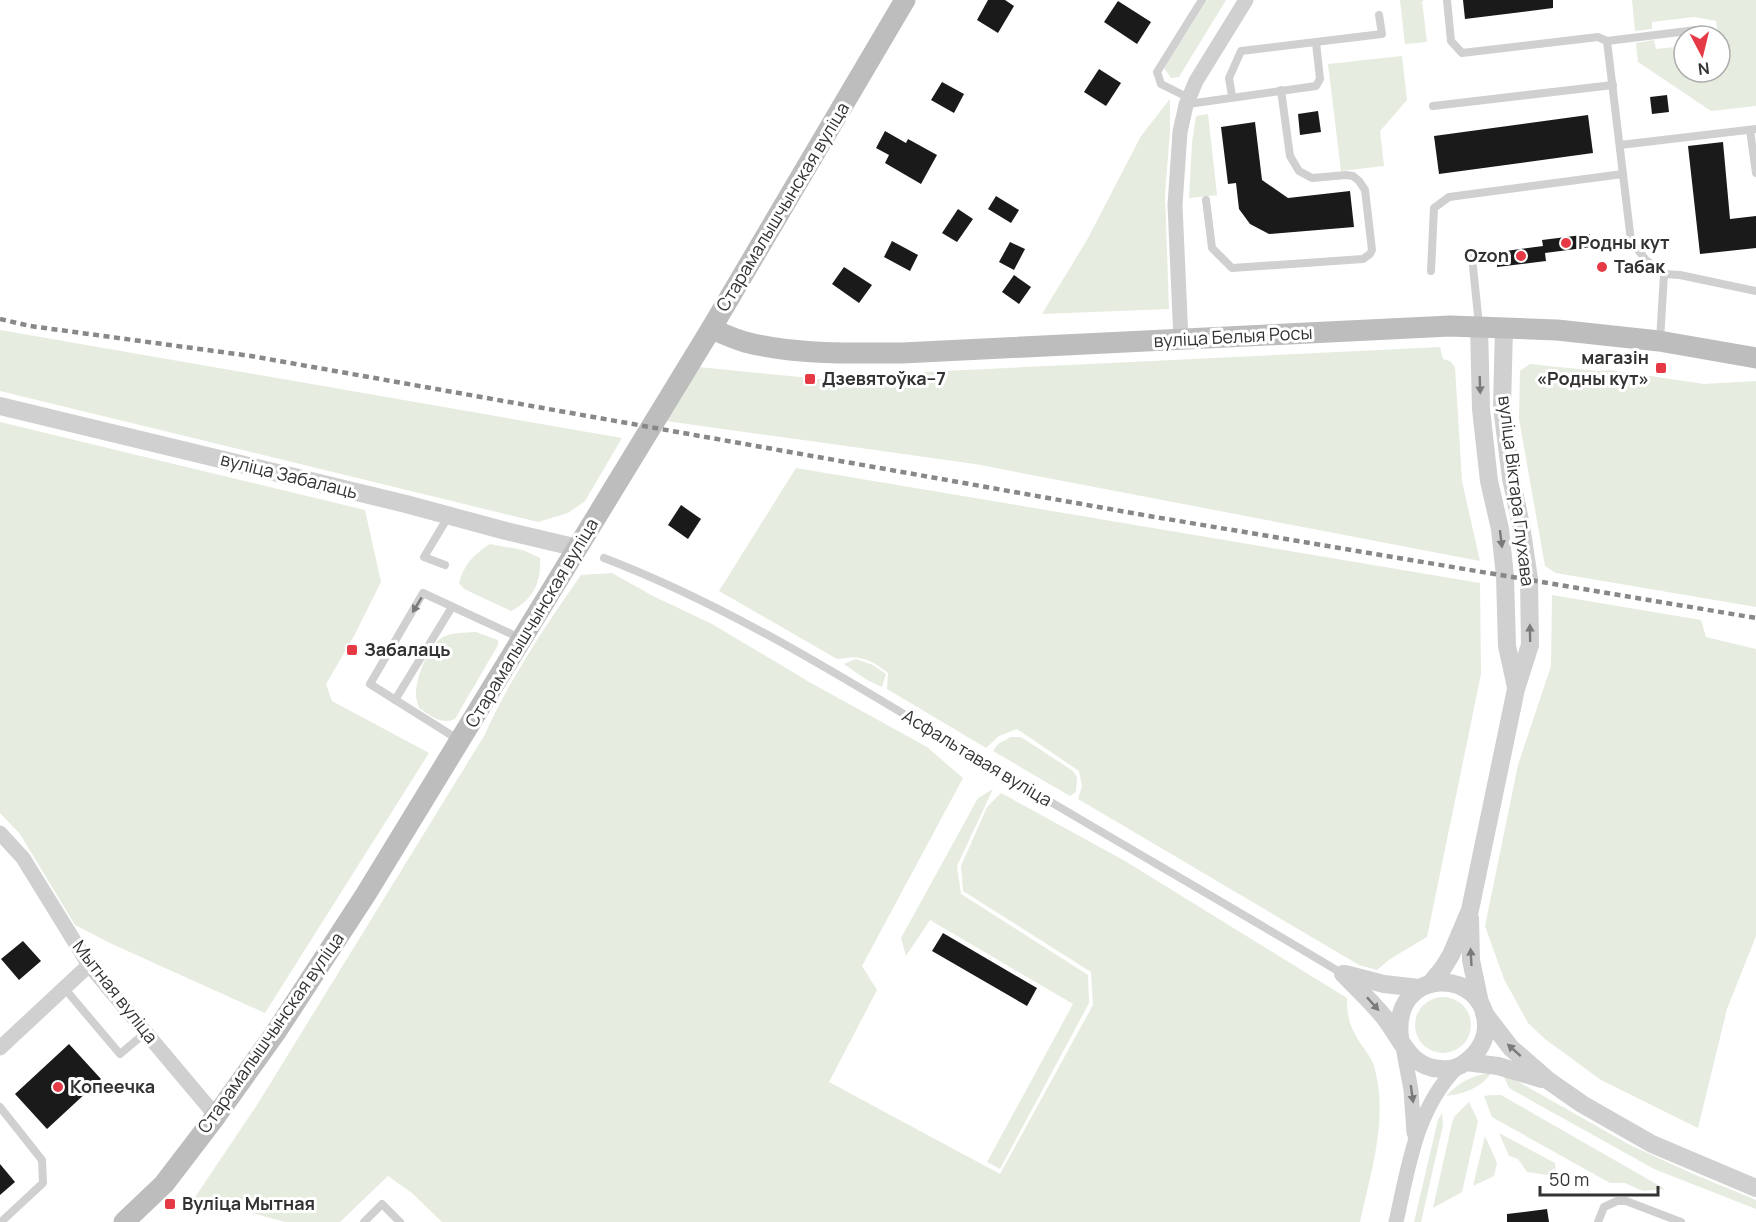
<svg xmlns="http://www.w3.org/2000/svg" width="1756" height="1222" font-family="Manrope,sans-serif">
	<rect width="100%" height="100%" fill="#fff"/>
	<g fill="#e6ecdf">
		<path d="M 1207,0 L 1226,0 L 1179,77 L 1171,78 L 1164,68 Z"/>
		<path d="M 1400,0 L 1425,0 L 1422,1 L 1427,42 L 1405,44 Z"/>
		<path d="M 1632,0 L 1756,0 L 1756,106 L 1711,111 L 1638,62 L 1636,43 L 1654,40 L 1656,49 L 1684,46 L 1684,72 L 1720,72 L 1720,36 L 1715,36 L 1718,34 L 1716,21 L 1694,17 L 1652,22 L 1652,29 L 1635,31 Z"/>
		<path d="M 1402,56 L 1407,100 L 1380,131 L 1384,166 L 1341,171 L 1328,64 Z"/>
		<path d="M 1170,99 L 1170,131 L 1165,195 L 1169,309 L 1042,314 L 1087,240 L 1141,136 Z"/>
		<path d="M 1208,114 L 1217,195 L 1189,198 L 1192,143 L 1196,116 Z"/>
		<path d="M 0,330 L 622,438 L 585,501 L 568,513 L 538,522 L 0,391 Z"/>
		<path d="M 1440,347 L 1443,359 L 1450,361 L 1455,367 L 1462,481 L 1480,561 L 975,464 L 666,421 L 698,367 L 839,381 L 842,376 Z"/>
		<path d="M 1530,364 L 1597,371 L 1610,370 L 1704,384 L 1756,381 L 1756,607 L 1556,573 L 1545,566 L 1519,419 L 1520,371 Z"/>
		<path d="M 0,422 L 365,510 L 381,582 L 354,636 L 326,684 L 332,701 L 429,753 L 265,1013 L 112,944 L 75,925 L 20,834 L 0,813 Z"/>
		<path d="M 796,468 L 1480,583 L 1481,674 L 1427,937 L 1390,959 L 1377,970 L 1359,965 L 1078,799 L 1082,786 L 1079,771 L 1017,729 L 999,736 L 986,748 L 887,689 L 888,673 C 869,658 861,655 837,659 L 719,591 Z"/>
		<path d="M 490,544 L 523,550 L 540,558 C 541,584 533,599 511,611 L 464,589 L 459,583 C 464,564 474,554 490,544 Z"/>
		<path d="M 612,573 L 653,596 L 712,624 L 811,683 L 927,747 L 963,778 L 862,966 L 877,990 L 829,1082 L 1000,1174 L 1093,1005 L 1091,972 L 963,891 L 961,866 L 987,807 L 1001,793 L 1125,861 L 1347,998 C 1347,1011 1348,1022 1355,1034 C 1360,1045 1370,1054 1374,1066 C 1389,1118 1371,1171 1360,1222 L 442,1222 L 412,1193 L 388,1176 L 340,1222 L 285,1222 L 195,1197 L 257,1105 L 484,736 C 510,679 545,626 581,575 Z"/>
		<path d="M 1552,595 L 1701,620 L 1706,637 L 1756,649 L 1756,936 L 1727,1009 L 1698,1128 L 1601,1080 L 1545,1039 L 1528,1023 L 1504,979 L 1485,926 L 1518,765 L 1551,666 Z"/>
		<path d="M 476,632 L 498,640 L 498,645 L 455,719 C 441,725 431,716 419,708 C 418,704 416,699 416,695 C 415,679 429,644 443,637 C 453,632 465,633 476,632 Z"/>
		<path d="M 856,659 L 873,665 L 886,674 L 882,687 L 867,680 L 844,664 Z"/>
		<path d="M 1011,737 L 1021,737 L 1073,771 L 1077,777 L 1076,792 L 1070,796 L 993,751 L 998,744 Z"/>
		<path d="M 993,789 L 957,866 L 961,894 L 1088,975 L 1089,1003 L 1000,1169 L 987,1162 L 1073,1004 L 930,920 L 906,956 L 901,938 L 978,798 Z"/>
		<circle cx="1443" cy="1025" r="28"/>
		<path d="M 1491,1073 C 1481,1088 1463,1094 1446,1096 C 1460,1082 1472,1075 1491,1073 Z"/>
		<path d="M 1508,1076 L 1630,1145 L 1691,1173 L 1756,1200 L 1756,1209 L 1654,1169 L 1509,1088 L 1504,1077 Z"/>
		<path d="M 1491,1095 L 1501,1095 L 1665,1189 L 1643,1191 L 1625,1183 L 1610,1183 L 1492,1117 L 1484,1096 Z"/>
		<path d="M 1469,1102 L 1478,1121 L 1462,1192 L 1433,1208 L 1452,1123 L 1455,1116 Z"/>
		<path d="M 1442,1113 L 1443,1125 L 1421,1222 L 1414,1222 L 1438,1120 Z"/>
		<path d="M 1499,1133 L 1555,1163 L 1556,1176 L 1527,1172 L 1518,1159 L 1509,1156 Z"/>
		<path d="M 1485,1136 L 1497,1163 L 1494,1176 L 1473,1186 Z"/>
	</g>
	<g fill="#1a1a1a">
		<path d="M 988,0 L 1005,0 L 1014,6 L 998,33 L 977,20 Z"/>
		<path d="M 1463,0 L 1553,0 L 1553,8 L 1465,19 Z"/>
		<path d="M 1118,1 L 1151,22 L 1137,44 L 1104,22 Z"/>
		<path d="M 1099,69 L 1121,83 L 1106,106 L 1084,92 Z"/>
		<path d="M 942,82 L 964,94 L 954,113 L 931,100 Z"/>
		<path d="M 1667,95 L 1669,112 L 1652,114 L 1650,97 Z"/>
		<path d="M 1318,111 L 1321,132 L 1300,135 L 1298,114 Z"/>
		<path d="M 1588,115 L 1593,153 L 1439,174 L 1434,136 Z"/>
		<path d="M 1255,122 L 1262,180 L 1288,198 L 1350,191 L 1354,227 L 1269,234 L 1250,224 L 1239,209 L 1236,183 L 1228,184 L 1221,127 Z"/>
		<path d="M 885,131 L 906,143 L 908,139 L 937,155 L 921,184 L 885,163 L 889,155 L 876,148 Z"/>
		<path d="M 1723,142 L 1730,219 L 1756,216 L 1756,248 L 1700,254 L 1688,146 Z"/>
		<path d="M 996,196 L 1019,210 L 1011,223 L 988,209 Z"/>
		<path d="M 958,209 L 973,219 L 957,242 L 942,233 Z"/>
		<path d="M 1590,234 L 1591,247 L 1545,253 L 1546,261 L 1497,267 L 1498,252 L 1543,246 L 1542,240 Z"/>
		<path d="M 892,241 L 918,255 L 910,271 L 884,257 Z"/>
		<path d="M 1010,242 L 1025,249 L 1014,270 L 999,262 Z"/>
		<path d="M 844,267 L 872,285 L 859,303 L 832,284 Z"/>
		<path d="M 1014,275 L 1031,287 L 1019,304 L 1002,292 Z"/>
		<path d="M 681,505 L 701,519 L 688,539 L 668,525 Z"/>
		<path d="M 943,933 L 1037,988 L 1027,1006 L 932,951 Z"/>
		<path d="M 23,941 L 41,961 L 19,980 L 1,959 Z"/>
		<path d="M 69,1044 L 101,1079 L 47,1129 L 15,1094 Z"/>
		<path d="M 0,1164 L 15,1182 L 0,1195 Z"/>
		<path d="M 1547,1209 L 1549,1222 L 1507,1222 L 1507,1214 Z"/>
	</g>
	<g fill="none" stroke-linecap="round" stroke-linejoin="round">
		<g stroke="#d0d0d0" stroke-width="8">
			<path d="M 1447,0 L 1451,41 L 1462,53 L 1598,37 L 1607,41 L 1631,241 L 1646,260 L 1664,274 L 1660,340"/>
			<path d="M 1607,41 L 1696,30"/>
			<path d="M 1232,96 L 1229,78 L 1241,51 L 1382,34 L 1379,15"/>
			<path d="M 1189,98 L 1161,84 L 1157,72 L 1202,0"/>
			<path d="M 1188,104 L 1316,86 L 1320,79 L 1316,43"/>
			<path d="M 1433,106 L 1613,85"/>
			<path d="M 1750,130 L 1756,173"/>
			<path d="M 1620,145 L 1756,129"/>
			<path d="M 1206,200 L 1212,248 L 1232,268 L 1363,259 L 1370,254 L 1372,250 L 1365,190 L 1359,181 L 1353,176 L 1346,175 L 1312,178 L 1299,171 L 1290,156 L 1281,90"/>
			<path d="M 1431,271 L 1434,208 L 1449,197 L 1623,174"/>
			<path d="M 1664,274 L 1680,275 L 1756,291"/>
			<path d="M 1479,325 L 1472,257 L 1493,255"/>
			<path d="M 604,558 C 740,610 862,690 987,764 C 1105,835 1225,903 1343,974"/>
			<path d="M 445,565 L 424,557 L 448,517"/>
			<path d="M 395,700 L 452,607"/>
			<path d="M 459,740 L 370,684 L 423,593 L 520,638"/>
			<path d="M 65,989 L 120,1054 L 145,1033"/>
			<path d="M 0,1107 L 42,1160 L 43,1183 L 1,1222"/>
			<path d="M 364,1222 L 382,1204 L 400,1222"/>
			<path d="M 1598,1222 L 1604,1207 L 1617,1201 L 1626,1201 L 1681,1222"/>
		</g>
		<g stroke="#d0d0d0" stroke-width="15">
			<path d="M 1181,340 L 1175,205 L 1180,132 L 1186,105 L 1196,81 L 1246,0"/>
			<path d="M 0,833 L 23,858 L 89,965 L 216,1116"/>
			<path d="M 1403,1047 L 1411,1090 L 1414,1133"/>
			<path d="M 0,1048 L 89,965"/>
			<path d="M 1396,1222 C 1409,1165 1415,1111 1457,1067"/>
		</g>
		<g stroke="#d0d0d0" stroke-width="18">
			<path d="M 1479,327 L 1481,409 L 1489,481 L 1500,529 L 1505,576 L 1507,646 L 1516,687"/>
			<path d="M 0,406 L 406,504 L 506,531 L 578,548"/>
			<path d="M 1470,918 L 1471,960 L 1480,1003"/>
			<path d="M 1343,974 C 1357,988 1371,1001 1384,1017 C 1401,1038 1409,1068 1441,1069 C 1450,1070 1460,1067 1467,1061 C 1478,1053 1486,1040 1486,1026 C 1486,967 1391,965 1400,1038"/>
			<path d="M 1345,974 L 1384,984 L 1419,988"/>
			<path d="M 1430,984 L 1443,968 L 1451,955 L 1470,910 L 1516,689 L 1530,645 L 1529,579 L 1521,525 L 1511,478 L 1502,407 L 1504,327"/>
			<path d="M 1484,1013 L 1511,1048 L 1549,1081 L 1582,1104 L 1652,1144 L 1756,1188"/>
			<path d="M 1466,1062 L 1498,1066 L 1542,1079"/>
		</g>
		<g stroke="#bdbdbd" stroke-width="21">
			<path d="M 711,329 C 722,333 734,339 745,342 C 796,355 851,353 902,353 L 1450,326 L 1557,330 L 1659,341 L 1756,358"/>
			<path d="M 124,1222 L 164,1184 L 216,1116 L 276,1032 L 366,894 L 711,329 L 905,0"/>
		</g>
		<path stroke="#888" stroke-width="4.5" stroke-dasharray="6 4.5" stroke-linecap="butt" d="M 0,319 L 30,326 L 251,356 L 1149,516 L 1756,618"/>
	</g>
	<defs><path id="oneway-solid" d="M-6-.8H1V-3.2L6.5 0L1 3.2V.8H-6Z" transform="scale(1.5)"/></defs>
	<g fill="#7a7a7a">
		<use href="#oneway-solid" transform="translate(1480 385) rotate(88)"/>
		<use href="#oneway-solid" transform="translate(1501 539) rotate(83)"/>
		<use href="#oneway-solid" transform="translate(417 605) rotate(121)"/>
		<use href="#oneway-solid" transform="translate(1530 633) rotate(-91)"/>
		<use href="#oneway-solid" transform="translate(1471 957) rotate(-93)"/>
		<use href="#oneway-solid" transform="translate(1373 1004) rotate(48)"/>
		<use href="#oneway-solid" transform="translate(1514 1050) rotate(-138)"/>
		<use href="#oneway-solid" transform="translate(1412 1094) rotate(82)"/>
	</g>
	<g fill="#e63946" stroke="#fff" stroke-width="2">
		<circle cx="1566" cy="243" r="6"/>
		<circle cx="1521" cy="256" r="6"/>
		<circle cx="1602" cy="267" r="6"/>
		<rect x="1655" y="362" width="12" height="12" rx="3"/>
		<rect x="804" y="373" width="12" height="12" rx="3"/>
		<rect x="346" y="644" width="12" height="12" rx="3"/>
		<circle cx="58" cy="1087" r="6"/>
		<rect x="164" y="1198" width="12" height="12" rx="3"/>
	</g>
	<g text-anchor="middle" stroke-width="6" stroke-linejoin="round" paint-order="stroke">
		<g font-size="18" fill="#333" stroke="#fff">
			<text transform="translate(783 207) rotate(-59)" y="6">Старамалышчынская вуліца</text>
			<text transform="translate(1233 337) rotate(-3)" y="6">вуліца Белыя Росы</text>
			<text transform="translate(289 476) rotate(14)" y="6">вуліца Забалаць</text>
			<text transform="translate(1516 491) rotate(83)" y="6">вуліца Віктара Глухава</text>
			<text transform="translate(532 623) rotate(-59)" y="6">Старамалышчынская вуліца</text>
			<text transform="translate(977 758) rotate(31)" y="6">Асфальтавая вуліца</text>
			<text transform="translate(115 992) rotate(52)" y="6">Мытная вуліца</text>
			<text transform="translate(271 1033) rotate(-55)" y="6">Старамалышчынская вуліца</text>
		</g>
		<g font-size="18" font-weight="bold" fill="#333" stroke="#fff" text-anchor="start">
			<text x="1578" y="249">Родны кут</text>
			<text x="1509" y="262" text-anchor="end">Ozon</text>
			<text x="1614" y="273">Табак</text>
			<text x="1649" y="364" text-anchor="end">магазін<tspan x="1649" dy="21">«Родны кут»</tspan></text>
			<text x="822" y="385">Дзевятоўка–7</text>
			<text x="364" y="656">Забалаць</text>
			<text x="70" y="1093">Копеечка</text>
			<text x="182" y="1210">Вуліца Мытная</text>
		</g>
	</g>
	<g transform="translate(1702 54) rotate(173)"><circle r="28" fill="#ffffff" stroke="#adadad" stroke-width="1.5"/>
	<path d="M0-4.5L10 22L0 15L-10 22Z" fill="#e63946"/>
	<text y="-9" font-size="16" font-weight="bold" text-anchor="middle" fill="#333333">N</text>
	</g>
	<path d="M1540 1186v9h118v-9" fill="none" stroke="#333333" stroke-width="3"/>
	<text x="1549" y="1186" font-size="18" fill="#333333" stroke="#ffffff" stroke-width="4.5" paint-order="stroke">50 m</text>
</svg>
